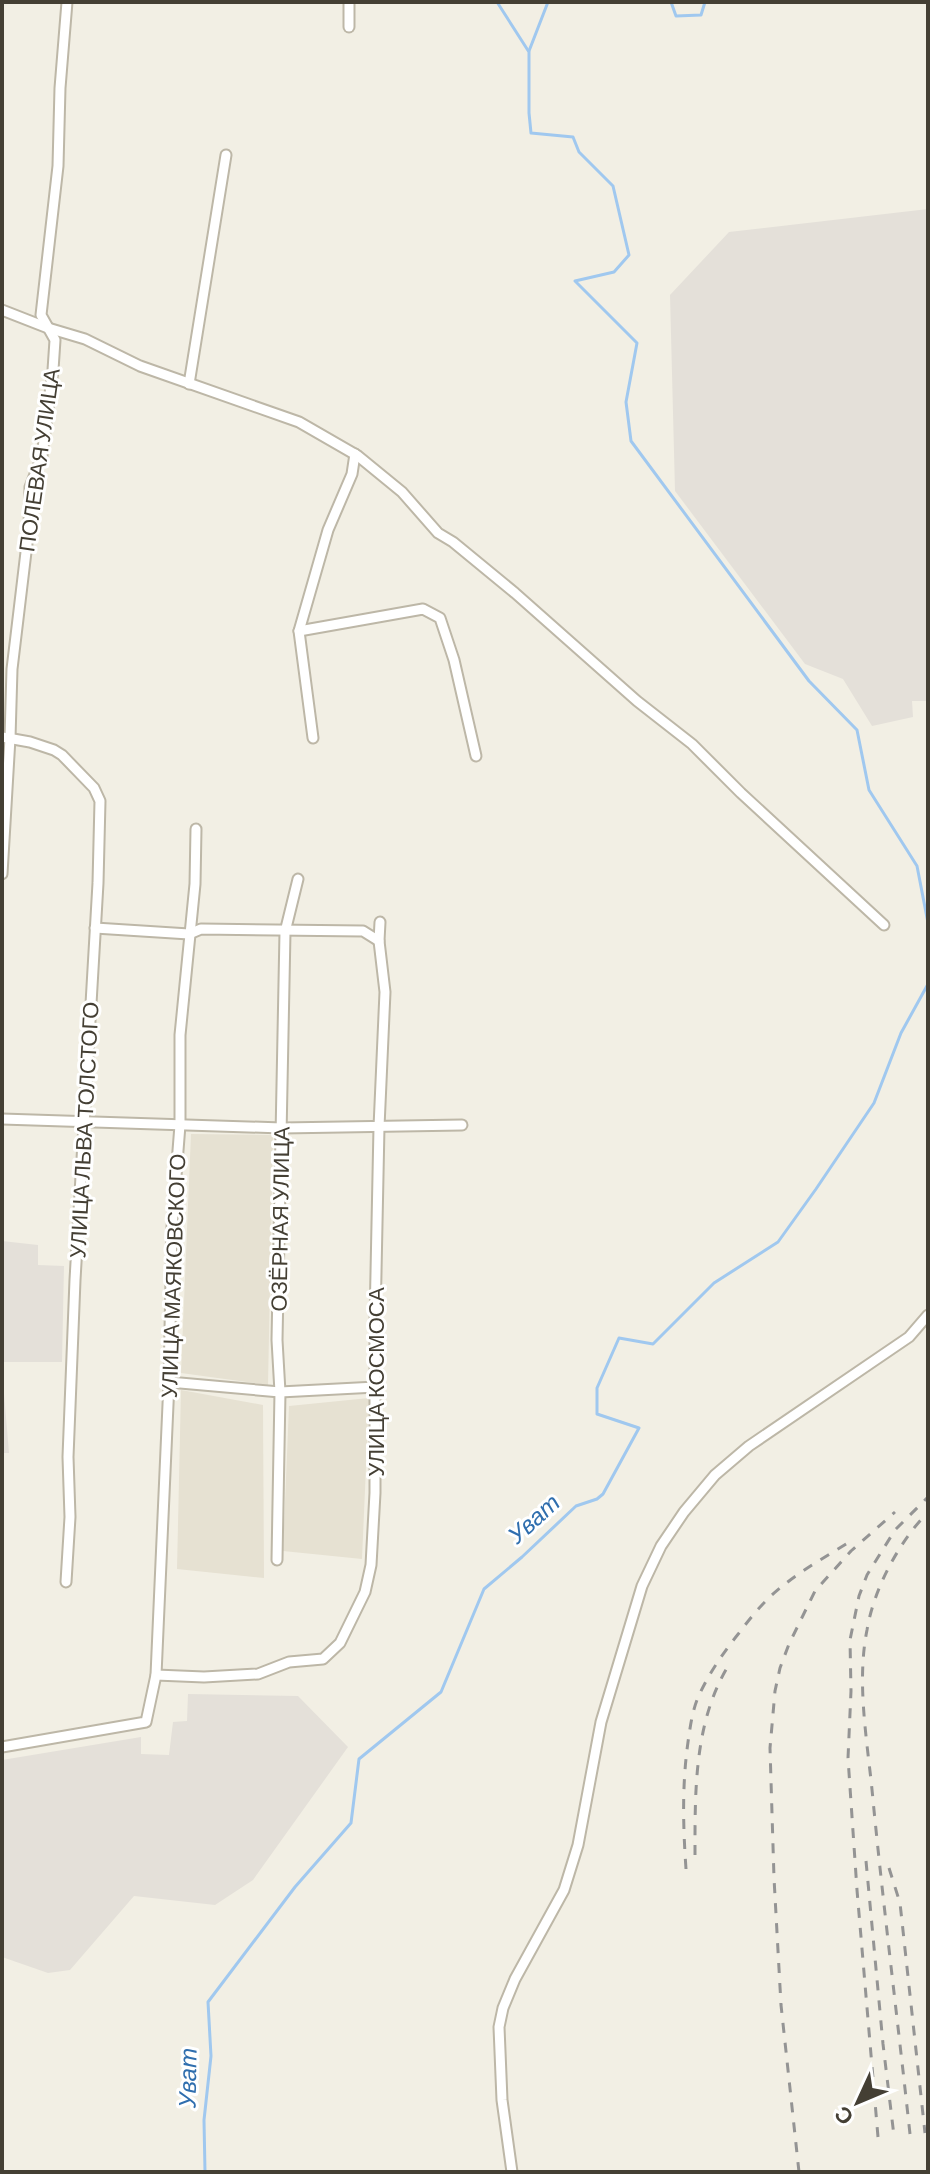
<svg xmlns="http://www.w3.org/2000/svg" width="930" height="2174" font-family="Barlow,sans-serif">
	<rect width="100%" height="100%" fill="#f2efe4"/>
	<g fill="#e6e1d2">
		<path d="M 191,1134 L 273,1135 L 268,1385 L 181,1373 Z"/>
		<path d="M 181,1390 L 263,1405 L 264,1578 L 177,1569 Z"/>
		<path d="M 369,1398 L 362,1559 L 283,1551 L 289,1406 Z"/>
	</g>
	<g fill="#e4e0d9">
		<path d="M 928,209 L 928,701 L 912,701 L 913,717 L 872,726 L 843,679 L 805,664 L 675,491 L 670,295 L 729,232 Z"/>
		<path d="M 2,1241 L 38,1245 L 38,1265 L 64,1266 L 62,1362 L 2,1362 Z"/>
		<path d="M 2,1370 L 9,1453 L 2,1453 Z"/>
		<path d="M 188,1694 L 298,1696 L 348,1747 L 253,1880 L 215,1905 L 134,1896 L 70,1970 L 48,1973 L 2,1957 L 2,1760 L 141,1737 L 141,1754 L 169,1755 L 173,1722 L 187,1721 Z"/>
	</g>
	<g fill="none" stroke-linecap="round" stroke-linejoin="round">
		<g stroke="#a0c8ef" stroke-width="3">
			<path d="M 497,2 L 529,52 L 529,113 L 531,133 L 573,137 L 579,152 L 613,186 L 629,255 L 614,272 L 575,281 L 637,343 L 626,402 L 631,441 L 809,681 L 857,730 L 869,790 L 917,866 L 928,923"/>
			<path d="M 671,2 L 676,16 L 701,15 L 705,2"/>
			<path d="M 529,51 L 548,2"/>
			<path d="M 205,2172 L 204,2120 L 211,2056 L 208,2002 L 295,1887 L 351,1823 L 359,1759 L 441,1692 L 484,1589 L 522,1557 L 576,1506 L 597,1499 L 603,1494 L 639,1428 L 597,1414 L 597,1388 L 619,1338 L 653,1344 L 714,1283 L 778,1242 L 816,1189 L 874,1103 L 901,1033 L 928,984"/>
		</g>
		<defs>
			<g id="street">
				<path d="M 349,2 L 349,27"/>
				<path d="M 2,310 L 48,328 L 85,339 L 140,366 L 299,422 L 358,456 L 402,492 L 438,533 L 453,542 L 515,593 L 637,701 L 692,744 L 741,793 L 884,925"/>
				<path d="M 189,384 L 226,155"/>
				<path d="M 299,631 L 423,609 L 440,618 L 454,660 L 476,756"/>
				<path d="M 2,737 L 30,742 L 54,750 L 62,755 L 94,788 L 100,801 L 98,883 L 75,1280 L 68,1457 L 70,1517 L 66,1582"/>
				<path d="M 313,738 L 299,631 L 328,530 L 352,474 L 355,454"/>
				<path d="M 2,874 L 10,738 L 12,669 L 29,527 L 30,487 L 42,456 L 53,370 L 55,340 L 41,315 L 58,166 L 60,88 L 67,2"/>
				<path d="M 95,928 L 189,934 L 201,929 L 363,931 L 379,941"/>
				<path d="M 2,1119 L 282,1128 L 462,1125"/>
				<path d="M 169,1382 L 280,1392 L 376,1387"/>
				<path d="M 277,1560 L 280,1392 L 277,1340 L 285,932 L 298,879"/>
				<path d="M 156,1675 L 204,1677 L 258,1674 L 289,1662 L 323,1659 L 340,1643 L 365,1592 L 371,1565 L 375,1493 L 375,1321 L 379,1127 L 385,992 L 379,941 L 380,922"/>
				<path d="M 2,1747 L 146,1722 L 156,1675 L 169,1382 L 172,1227 L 180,1125 L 180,1035 L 195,884 L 196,829"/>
				<path d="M 512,2172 L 502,2100 L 499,2027 L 503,2008 L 515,1979 L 564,1890 L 578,1845 L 601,1722 L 642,1586 L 661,1546 L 684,1512 L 715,1475 L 749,1446 L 909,1337 L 928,1315"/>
			</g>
		</defs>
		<use href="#street" stroke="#bdb7a7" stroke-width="13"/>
		<use href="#street" stroke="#fff" stroke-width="9"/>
		<g stroke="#949494" stroke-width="3" stroke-dasharray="10 10" stroke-linecap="butt">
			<path d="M 695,1855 C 695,1792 694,1724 727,1668"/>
			<path d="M 866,1861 L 883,2044 L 894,2136"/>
			<path d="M 889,1868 L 900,1903 L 925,2133"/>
			<path d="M 686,1869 C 683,1826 682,1785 688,1742 C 690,1728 692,1713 697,1700 C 707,1676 723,1653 739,1633 C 751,1617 764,1601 780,1588 C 802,1570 827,1556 851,1541"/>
			<path d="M 910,2134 C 898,2023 884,1912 873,1800 C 868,1744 856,1685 867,1630 C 874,1588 899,1542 928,1512"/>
			<path d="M 878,2137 L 857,1890 L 848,1758 L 851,1691 L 850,1640 L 859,1596 L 867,1575 L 895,1530 L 928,1497"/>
			<path d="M 799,2172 L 781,2005 L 774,1878 L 770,1748 L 775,1691 L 780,1668 L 789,1644 L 815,1591 L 851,1551 L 895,1512"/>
		</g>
	</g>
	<g text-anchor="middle" stroke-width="6" stroke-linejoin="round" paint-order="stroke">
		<g font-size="22" fill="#443f34" stroke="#fff">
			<text transform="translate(39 460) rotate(-82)" y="8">ПОЛЕВАЯ УЛИЦА</text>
			<text transform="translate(84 1130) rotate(-87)" y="8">УЛИЦА ЛЬВА ТОЛСТОГО</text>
			<text transform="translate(280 1219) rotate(-89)" y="8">ОЗЁРНАЯ УЛИЦА</text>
			<text transform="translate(173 1276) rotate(-88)" y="8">УЛИЦА МАЯКОВСКОГО</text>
			<text transform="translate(376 1382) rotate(-90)" y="8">УЛИЦА КОСМОСА</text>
		</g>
		<g font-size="24" font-style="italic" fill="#2f6eae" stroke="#fff">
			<text transform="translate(534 1519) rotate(-42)" y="8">Уват</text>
			<text transform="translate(188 2078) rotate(-89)" y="8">Уват</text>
		</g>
	</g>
	<rect width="930" height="2174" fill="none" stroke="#443f34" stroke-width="8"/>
	<g transform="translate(858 2102) rotate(226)" stroke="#ffffff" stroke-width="6" paint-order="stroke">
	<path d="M0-6L14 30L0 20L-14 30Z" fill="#443f34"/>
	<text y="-12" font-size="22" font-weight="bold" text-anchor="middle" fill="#443f34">С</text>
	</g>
</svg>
